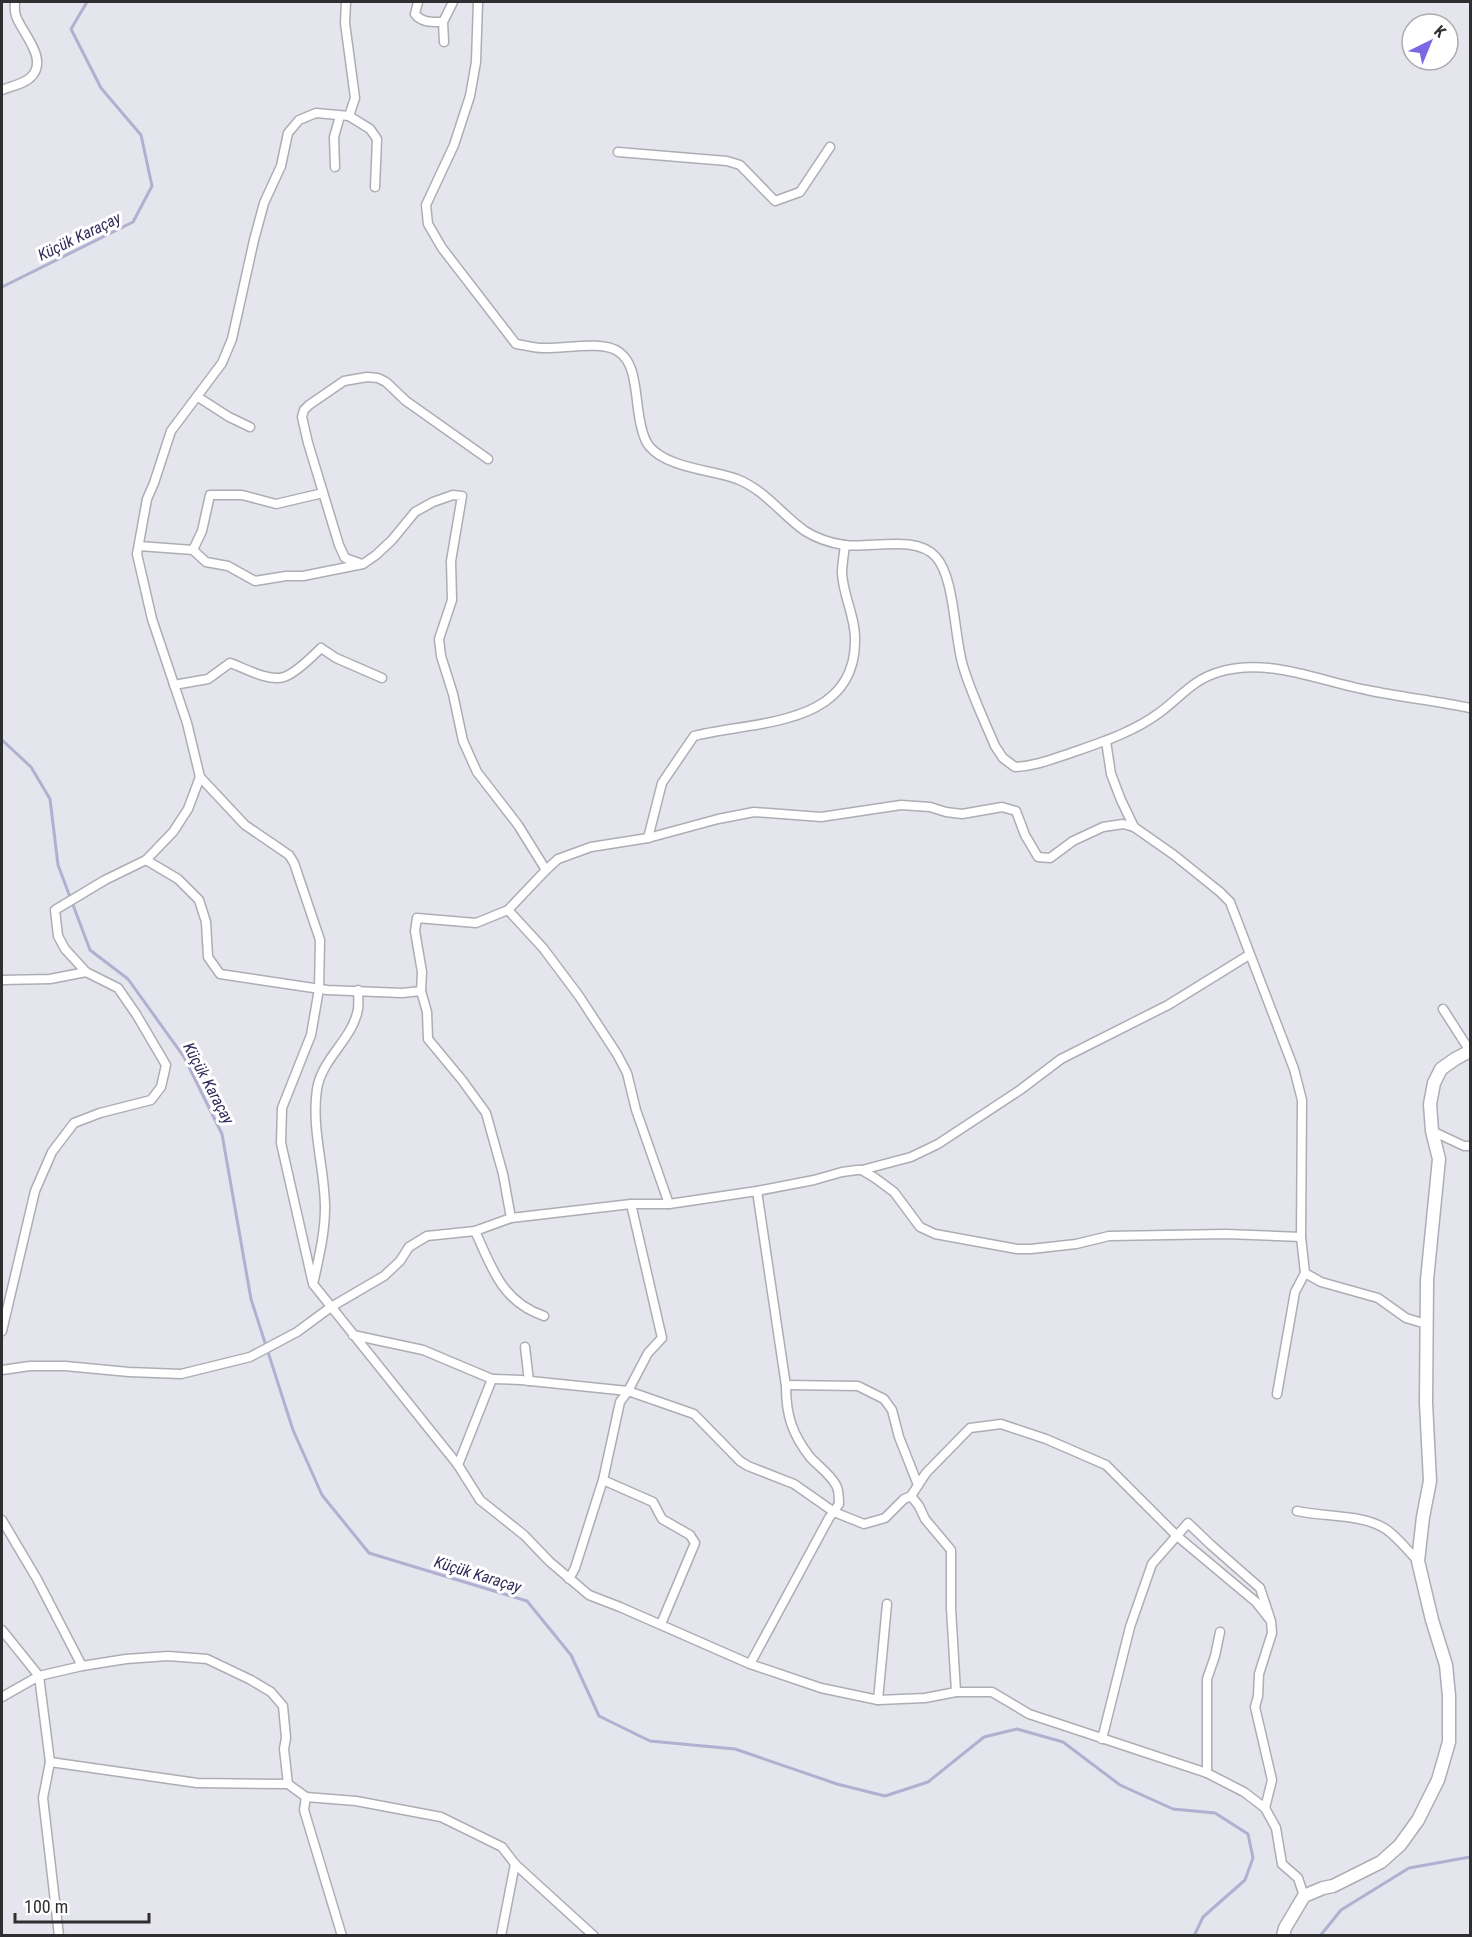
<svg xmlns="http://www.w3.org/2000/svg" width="1472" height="1937" font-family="'Roboto Condensed',sans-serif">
	<rect width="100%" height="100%" fill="#e5e5ed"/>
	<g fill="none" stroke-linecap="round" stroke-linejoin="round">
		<g stroke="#b2b0d1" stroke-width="3">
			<path d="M 2,287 L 133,222 L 152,186 L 141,135 L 101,88 L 71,29 L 87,2"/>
			<path d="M 2,740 L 31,767 L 50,799 L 58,865 L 90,950 L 128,979 L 184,1057 L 222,1134 L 251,1299 L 293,1430 L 322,1495 L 369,1553 L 527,1601 L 571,1655 L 599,1716 L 650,1741 L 735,1749 L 837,1784 L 885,1796 L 928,1782 L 984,1737 L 1017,1729 L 1063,1742 L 1120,1785 L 1173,1809 L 1215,1813 L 1248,1834 L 1253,1858 L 1245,1880 L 1203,1917 L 1194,1936"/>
			<path d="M 1320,1936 L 1341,1910 L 1409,1868 L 1470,1857"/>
		</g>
		<defs>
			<g id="street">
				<path d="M 418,2 L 415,14 C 422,23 432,22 443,22"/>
				<path d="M 478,2 L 476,62 L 470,96 L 454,145 L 426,205 L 428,224 L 442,248 L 516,344 C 525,345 534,348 543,348 C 564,349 603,340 619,352 C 632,361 634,379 636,393 C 638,408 640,434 649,446 C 667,468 712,470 737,479 C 765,490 782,515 805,531 C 816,538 831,543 844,545 C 869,549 916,534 936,557 C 955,578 954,637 963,666 C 971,693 984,720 995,746 L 1003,758 L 1015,767 C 1034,766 1050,760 1068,754 C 1099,743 1132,733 1159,713 C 1181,697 1192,680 1219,672 C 1268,657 1319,681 1367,690 C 1401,697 1436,701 1470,708"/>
				<path d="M 444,42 L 443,22 L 453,2"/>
				<path d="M 2,90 C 11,86 25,84 32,76 C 48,58 22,33 16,16 C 14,11 15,6 15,2"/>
				<path d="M 349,116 L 370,129 L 377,139 L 375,187"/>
				<path d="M 618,152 L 727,161 L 740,165 L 775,201 L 800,192 L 830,147"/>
				<path d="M 335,167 L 334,137 L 340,116"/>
				<path d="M 198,397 L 229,417 L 250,427"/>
				<path d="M 139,546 L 193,550 L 206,562 L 228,566 L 255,581 L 286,576 L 303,576 L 363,564 L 376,555 L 392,540 L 415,512 L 433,502 L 453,495 L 462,496 L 451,561 L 452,600 L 439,639 L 441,656 L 453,694 L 463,741 L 477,772 L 518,825 L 546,870"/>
				<path d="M 193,550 L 202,531 L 210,495 L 242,495 L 276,504 L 323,493"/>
				<path d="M 362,564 L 345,558 L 339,545 L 308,443 L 302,417 L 304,410 L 309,405 L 344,381 L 367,377 L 378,378 L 386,382 L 406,401 L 488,459"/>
				<path d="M 174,685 L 208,679 L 230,663 C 245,668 268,682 284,677 C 296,673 312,657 321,648 L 336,658 L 382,678"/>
				<path d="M 1106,741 L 1111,774 L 1121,800 L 1134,827"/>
				<path d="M 200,777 L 245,825 L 289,855 L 294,863 L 320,940 L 319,989 L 311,1035 L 282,1108 L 281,1143 L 313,1284 L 458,1465 L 480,1500 L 524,1535 L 550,1562 L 589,1595 L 620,1607 L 750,1664 L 821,1688 L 878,1700 L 925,1698 L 956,1692 L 992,1692 L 1029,1714 L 1207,1773 L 1244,1792 L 1265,1808 L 1276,1828 L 1282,1864 L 1298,1878 L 1304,1896"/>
				<path d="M 648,838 L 662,783 L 694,736 C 754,721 855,727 855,641 C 856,618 843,596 842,573 C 842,564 844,554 845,545"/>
				<path d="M 146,860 L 178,879 L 199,900 L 206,922 L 208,957 L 220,974 L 327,990 L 402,993 L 421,991 L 422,972 L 415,931 L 417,918 L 476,923 L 508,910 L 546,870 L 558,859 L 591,847 L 648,838 L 718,819 L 754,812 L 821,817 L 901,805 L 930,807 L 946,812 L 962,814 L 1002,807 L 1016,811 L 1025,835 L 1038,857 L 1050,858 L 1073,841 L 1103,827 L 1123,824 L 1134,827 L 1174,855 L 1220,892 L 1230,902 L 1294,1069 L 1302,1100 L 1301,1237 L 1305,1273 L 1321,1282 L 1378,1298 L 1406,1318 L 1426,1324"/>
				<path d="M 508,910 L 543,948 L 579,996 L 617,1054 L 627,1073 L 636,1110 L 669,1204"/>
				<path d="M 2,980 L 50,979 L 86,972"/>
				<path d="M 421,991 L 427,1012 L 428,1039 L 462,1080 L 486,1113 L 503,1174 L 511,1218"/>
				<path d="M 1443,1009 L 1470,1051"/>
				<path d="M 1432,1131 L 1464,1146 L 1470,1146"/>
				<path d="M 862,1170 L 911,1157 L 938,1144 L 1020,1090 L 1061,1059 L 1168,1005 L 1249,955"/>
				<path d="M 475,1231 C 492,1268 502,1302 544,1316"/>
				<path d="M 314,1280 C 319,1257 325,1232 325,1208 C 325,1169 311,1129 317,1089 C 322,1058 353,1039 358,1009 C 359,1003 358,996 358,990"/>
				<path d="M 2,1331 L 35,1191 L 52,1152 L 74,1123 L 100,1113 L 151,1100 L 161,1087 L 166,1065 L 136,1014 L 118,988 L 86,972 L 65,949 L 58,936 L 55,910 L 105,880 L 146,860 L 173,832 L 188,809 L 200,777 L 187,723 L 152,619 L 137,554 L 147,499 L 154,483 L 171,431 L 222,363 L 232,339 L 254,240 L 264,203 L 281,166 L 288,133 L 299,120 L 316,113 L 349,116 L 355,98 L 345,23 L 346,2"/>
				<path d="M 353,1335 L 423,1350 L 492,1379 L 458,1465"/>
				<path d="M 525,1347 L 529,1381"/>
				<path d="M 2,1370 L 30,1366 L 65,1366 L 129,1372 L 181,1374 L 250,1357 L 297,1332 L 331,1307 L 384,1276 L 400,1261 L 409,1247 L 427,1236 L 475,1231 L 511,1218 L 631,1204 L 669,1204 L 757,1191 L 814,1180 L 842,1172 L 857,1170 L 862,1170 L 875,1178 L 894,1192 L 920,1227 L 935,1234 L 1017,1249 L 1031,1249 L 1076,1244 L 1109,1236 L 1226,1234 L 1301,1237"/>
				<path d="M 492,1379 L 521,1380 L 628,1391 L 694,1414 L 740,1461 L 748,1466 L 794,1484 L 834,1512 L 864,1524 L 885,1518 L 904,1499 L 911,1496 L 919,1506 L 925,1519 L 951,1550 L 951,1608 L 956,1692"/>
				<path d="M 786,1385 L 858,1386 L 884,1399 L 892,1410 L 899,1437 L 918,1485"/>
				<path d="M 1277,1394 L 1295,1292 L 1305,1273"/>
				<path d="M 603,1480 L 653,1502 L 662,1519 L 690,1535 L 695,1543 L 661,1624"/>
				<path d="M 911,1496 L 926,1473 L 970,1428 L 1001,1424 L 1046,1439 L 1106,1465 L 1177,1536 L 1256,1602 L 1271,1621 L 1272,1633 L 1259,1674 L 1258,1696 L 1255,1707 L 1272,1780 L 1265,1808"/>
				<path d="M 1297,1511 C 1324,1517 1361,1514 1384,1528 C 1396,1535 1407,1550 1418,1561"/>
				<path d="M 2,1520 L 37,1579 L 82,1666"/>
				<path d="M 569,1579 L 575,1568 L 603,1480 L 620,1402 L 628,1391 L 648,1353 L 662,1338 L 631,1204"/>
				<path d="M 2,1630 L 39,1676 L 50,1762 L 43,1798 L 59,1936"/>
				<path d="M 750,1664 L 829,1518 L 839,1504 C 839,1498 839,1490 836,1485 C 830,1474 818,1466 810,1457 C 792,1434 786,1415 786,1386 L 757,1191"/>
				<path d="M 2,1697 L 39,1676 L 82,1666 L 126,1659 L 168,1656 L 207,1659 L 251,1680 L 271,1692 L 283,1706 L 286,1738 L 284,1749 L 288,1784"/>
				<path d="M 878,1700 L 887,1604"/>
				<path d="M 1102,1739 L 1130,1627 L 1152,1564 L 1188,1523 L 1211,1545 L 1260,1588 L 1270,1618"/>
				<path d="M 50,1762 L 197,1783 L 288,1784 L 306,1797"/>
				<path d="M 1207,1773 L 1207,1679 L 1215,1656 L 1220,1632"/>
				<path d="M 342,1936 L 304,1810 L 306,1797 L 356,1801 L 441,1817 L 502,1847 L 515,1864 L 594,1936"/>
				<path d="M 501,1936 L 515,1864"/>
			</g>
			<path id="secondary" d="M 1283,1936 L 1285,1928 L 1304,1896 L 1323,1888 L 1333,1886 L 1381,1862 L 1400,1845 L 1418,1820 L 1438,1780 L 1449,1742 L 1449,1696 L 1446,1665 L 1432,1620 L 1418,1561 L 1423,1517 L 1430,1481 L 1426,1403 L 1427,1280 L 1439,1159 L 1432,1131 L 1430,1104 L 1434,1083 L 1441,1069 L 1455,1059 L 1470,1051"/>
		</defs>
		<use href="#street" stroke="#adadb5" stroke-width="11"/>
		<use href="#secondary" stroke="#adadb5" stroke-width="15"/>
		<use href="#street" stroke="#fff" stroke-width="8"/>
		<use href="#secondary" stroke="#fff" stroke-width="12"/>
	</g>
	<g text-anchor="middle" stroke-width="6" stroke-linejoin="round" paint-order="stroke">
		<g font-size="16" font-style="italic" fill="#322c59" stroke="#fff">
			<text transform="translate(79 236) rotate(-26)" y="6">Küçük Karaçay</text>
			<text transform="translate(209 1083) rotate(62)" y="6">Küçük Karaçay</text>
			<text transform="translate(478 1574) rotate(17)" y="6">Küçük Karaçay</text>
		</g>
	</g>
	<rect width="1472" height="1937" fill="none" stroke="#2f2f32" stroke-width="6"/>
	<g transform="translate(1430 42) rotate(43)"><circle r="28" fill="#ffffff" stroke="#acacad" stroke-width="1.5"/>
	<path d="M0-4.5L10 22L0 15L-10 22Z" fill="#7d67e2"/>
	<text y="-9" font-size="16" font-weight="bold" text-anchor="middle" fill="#2f2f32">K</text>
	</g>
	<path d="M15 1913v9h134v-9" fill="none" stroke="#2f2f32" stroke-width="3"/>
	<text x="24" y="1913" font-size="18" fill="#2f2f32" stroke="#ffffff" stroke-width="4.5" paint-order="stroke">100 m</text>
</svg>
